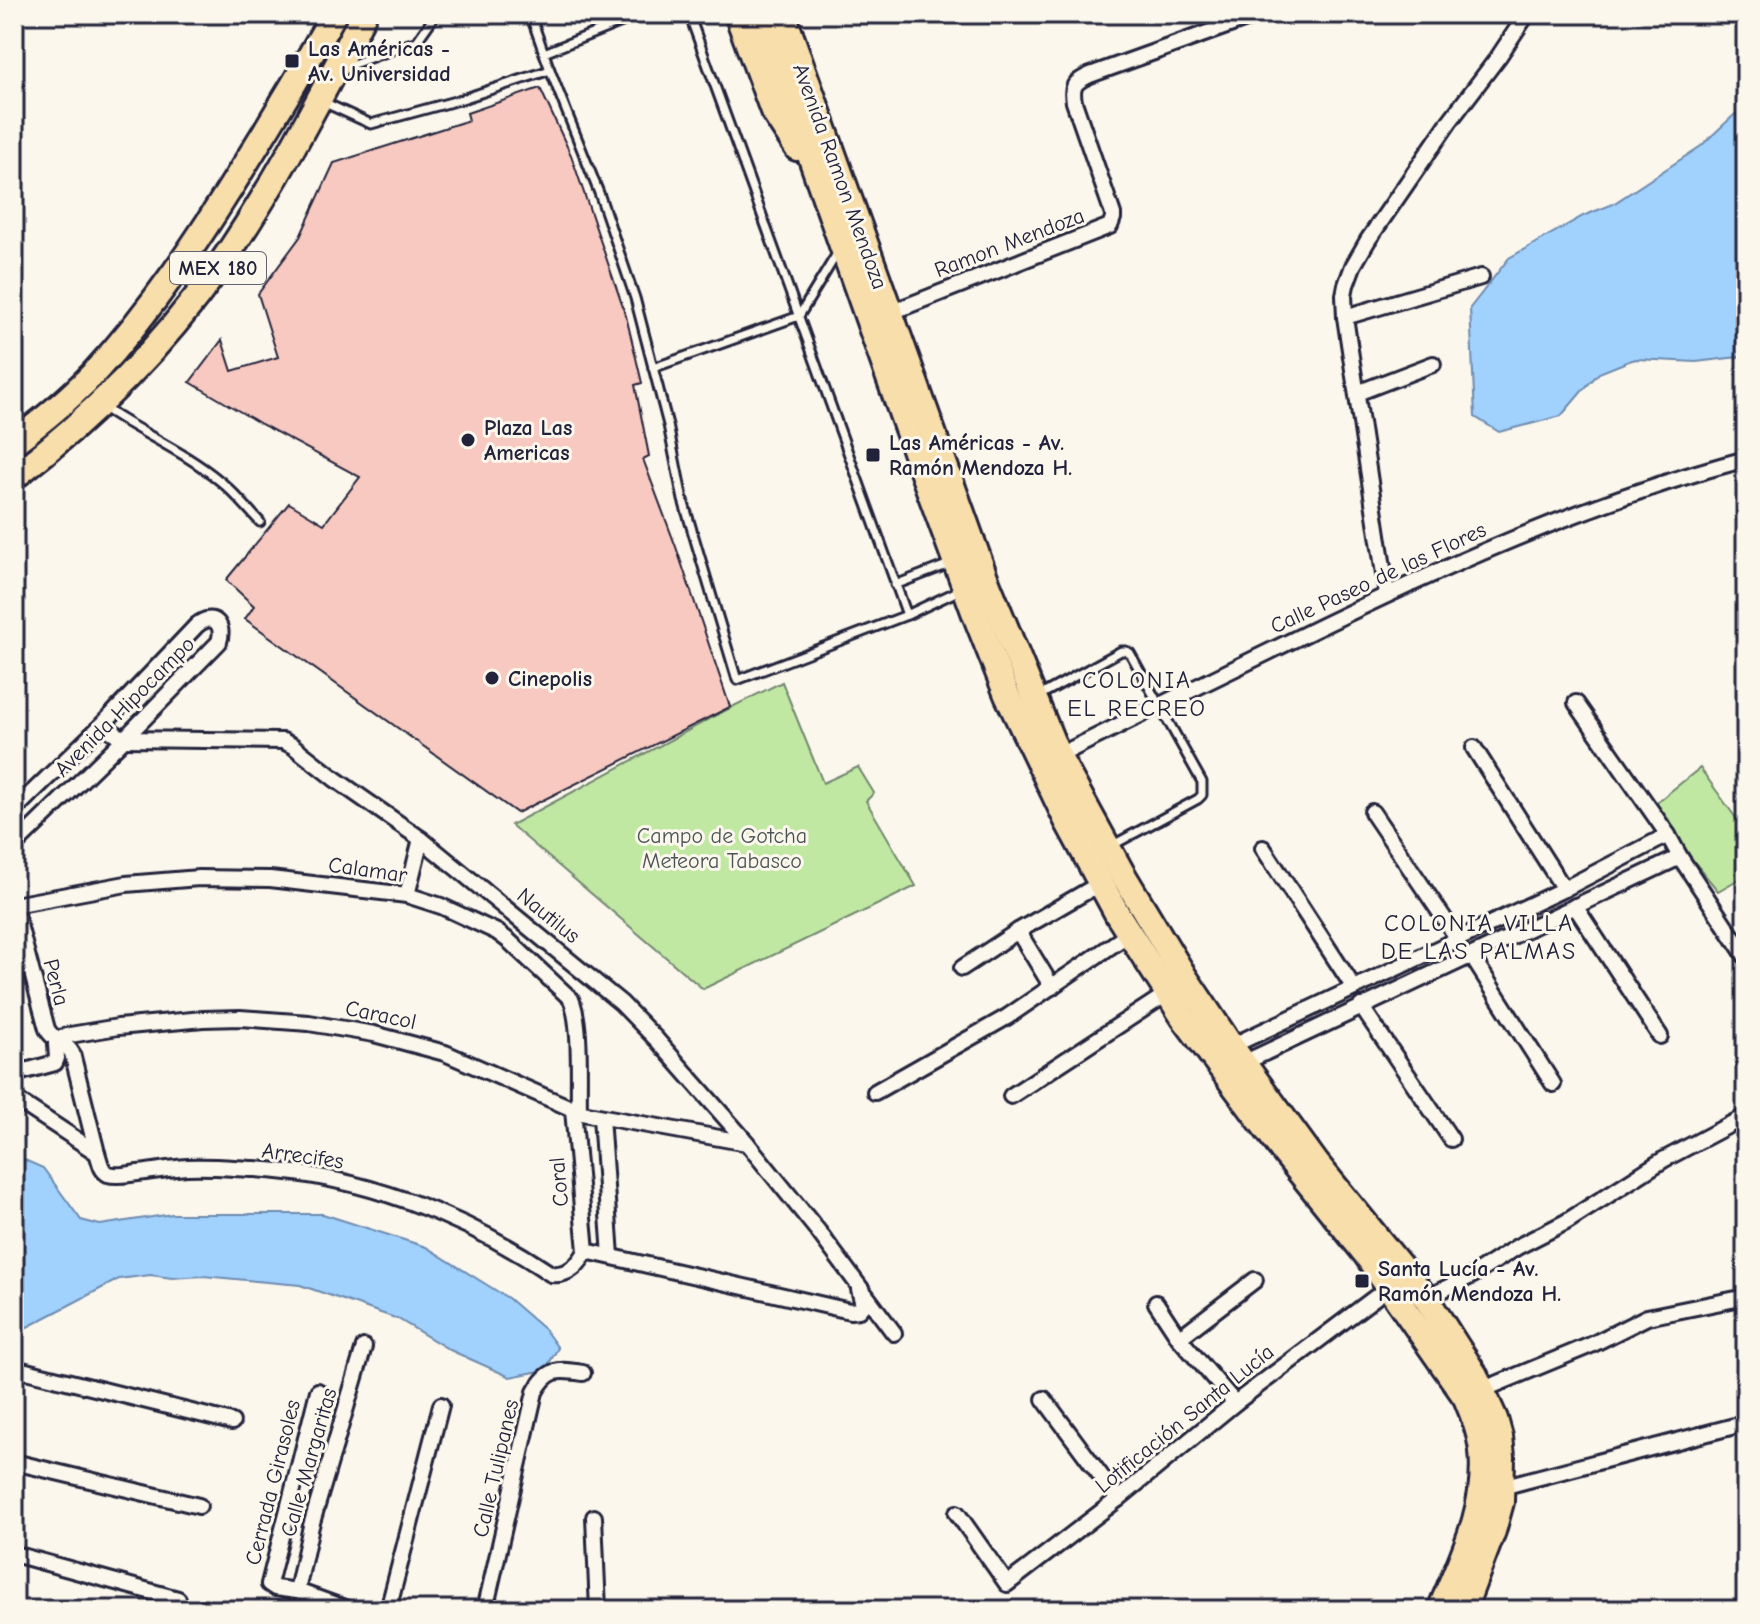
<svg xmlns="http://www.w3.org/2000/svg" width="1760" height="1624" font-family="'Comic Neue',sans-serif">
	<rect width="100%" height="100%" fill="#fbf7ec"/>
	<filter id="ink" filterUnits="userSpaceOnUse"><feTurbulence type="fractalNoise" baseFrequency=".0125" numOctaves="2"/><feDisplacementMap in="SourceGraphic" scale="16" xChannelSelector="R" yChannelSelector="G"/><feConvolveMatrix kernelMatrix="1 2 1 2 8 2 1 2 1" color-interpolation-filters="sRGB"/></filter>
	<g filter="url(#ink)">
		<g fill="#c1e8a3" stroke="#72856f" stroke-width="2">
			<path d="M 782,682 L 823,783 L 858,767 L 874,793 L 866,801 L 916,886 L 703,989 L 511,825 L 732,707 Z"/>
			<path d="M 1700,768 L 1746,832 L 1746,875 L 1718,891 L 1670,832 L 1656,803 Z"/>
		</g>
		<g fill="#a1d1fd" stroke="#6e8baf" stroke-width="2">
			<path d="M 1746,108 L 1746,356 L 1696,362 L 1636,359 L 1629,361 L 1599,373 L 1583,390 L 1561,416 L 1499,432 L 1475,417 L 1470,308 L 1509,258 L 1583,216 L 1613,204 L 1701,146 L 1734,115 Z"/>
			<path d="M 20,1158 L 43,1168 L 81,1220 L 100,1225 L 172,1214 L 323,1214 L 426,1247 L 508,1298 L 545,1330 L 558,1348 L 545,1370 L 510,1377 L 450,1350 L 398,1319 L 300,1285 L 203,1276 L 172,1278 L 150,1275 L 119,1279 L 14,1334 L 14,1159 Z"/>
		</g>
		<path fill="#f8c9c0" stroke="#22223b" stroke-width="2" d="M 540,88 L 571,155 L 626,316 L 642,383 L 635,385 L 649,456 L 643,459 L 676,547 L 730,707 L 517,813 L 245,619 L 254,606 L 226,580 L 289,503 L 324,524 L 360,477 L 261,424 L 190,382 L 222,340 L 232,371 L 278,357 L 258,294 L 300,237 L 334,163 L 469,120 L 467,113 Z"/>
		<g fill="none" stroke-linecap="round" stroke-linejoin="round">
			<defs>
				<g id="service">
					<path d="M 530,14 L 550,70"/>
					<path d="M 689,14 L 907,615"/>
					<path d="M 544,53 L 642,14"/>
					<path d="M 345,67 L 417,41 L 436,14"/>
					<path d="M 321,101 L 371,124 L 459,100 L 550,70 L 599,193 L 635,298 L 668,425 L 683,500 L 737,680 L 907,615 L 962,589"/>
					<path d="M 653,368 L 799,316 L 838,252"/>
					<path d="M 101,406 C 140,433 184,451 220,481 C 235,493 247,508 260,522"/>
					<path d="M 895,585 L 952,563"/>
					<path d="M 1037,697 L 1121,651 L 1126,651 L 1130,653 L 1202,782 L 1202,795 L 1198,799 L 1113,845"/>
				</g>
				<g id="minor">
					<path d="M 884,315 L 1110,226 L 1113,218 L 1113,214 L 1074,102 C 1071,85 1075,82 1090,75 L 1260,14"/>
					<path d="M 1345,317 L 1481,277"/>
					<path d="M 1357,393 L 1433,364"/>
					<path d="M 1387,594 L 1345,317 L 1344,295 L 1346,285 L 1353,266 L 1368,240 L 1449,122 L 1499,56 L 1527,14"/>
					<path d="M 1576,703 L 1668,835 L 1680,857 L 1746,957"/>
					<path d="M 102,725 L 124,739 L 283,741 L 293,746 L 335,779 L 421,839 L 621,1003 L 657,1040 L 742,1137 L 818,1231 L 894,1333"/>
					<path d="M 1474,748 L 1564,889"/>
					<path d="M 1052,759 C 1131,719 1211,680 1291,641 C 1438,569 1587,501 1746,459"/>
					<path d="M 14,810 L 102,725 L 197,625 C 213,612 225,624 219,642 L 124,739 L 14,846"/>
					<path d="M 1372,812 L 1458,939"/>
					<path d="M 1263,848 L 1354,988"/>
					<path d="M 407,895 L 421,839"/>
					<path d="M 14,905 L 126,884 L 199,878 L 270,879 L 407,895 L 441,906 L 497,932 L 509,941 L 571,999 C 582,1024 578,1083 579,1112"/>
					<path d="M 14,906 L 47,1029 C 53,1041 66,1042 72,1053 L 97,1153"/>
					<path d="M 1575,906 L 1660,1036"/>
					<path d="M 1018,931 L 1052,987"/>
					<path d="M 1471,955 L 1553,1084"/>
					<path d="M 962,968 L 1018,931 L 1101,883"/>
					<path d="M 1361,1006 L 1451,1139"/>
					<path d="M 1225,1049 L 1564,889 L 1668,835"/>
					<path d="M 1239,1065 L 1680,857"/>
					<path d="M 14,1074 L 55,1063 L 57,1058 L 56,1044 L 61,1038 L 70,1035 L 118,1027 L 203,1019 L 240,1018 L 309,1023 L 374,1034 L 445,1053 L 582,1113 L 747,1143"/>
					<path d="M 875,1092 L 1007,1017 L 1130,933"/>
					<path d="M 1011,1096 L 1168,993"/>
					<path d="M 14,1098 L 97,1153 C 100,1160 100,1170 108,1174 C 117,1177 129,1174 138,1173 C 155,1171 171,1168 187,1167 C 209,1166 232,1168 254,1169 C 360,1175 464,1215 551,1274 C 568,1276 579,1265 586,1251"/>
					<path d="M 573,1110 L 586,1251"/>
					<path d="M 601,1117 L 611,1256"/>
					<path d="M 586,1251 L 850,1311 L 859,1310 L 863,1305 L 859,1289"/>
					<path d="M 1426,1298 L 1473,1275 L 1517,1247 L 1566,1222 L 1663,1160 L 1746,1116"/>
					<path d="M 1156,1303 L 1179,1338 L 1235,1403"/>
					<path d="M 1179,1338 L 1255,1280"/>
					<path d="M 14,1368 L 232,1422"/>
					<path d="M 1482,1390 L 1591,1345 L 1647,1317 L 1746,1297"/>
					<path d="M 318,1391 L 269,1584 L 275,1588 L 297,1591 L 350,1610"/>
					<path d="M 1044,1399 L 1118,1499"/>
					<path d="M 14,1462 L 199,1506"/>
					<path d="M 1502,1487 L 1746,1423"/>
					<path d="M 957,1513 L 1007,1584 L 1118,1499 L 1235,1403 L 1389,1287"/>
					<path d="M 594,1517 L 598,1610"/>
					<path d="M 14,1554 L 178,1599"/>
					<path d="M 297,1591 L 311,1526 L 364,1347"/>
					<path d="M 388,1610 L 441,1405"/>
					<path d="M 485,1610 L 535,1392 C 548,1368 558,1369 583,1373"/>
				</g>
				<g id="primary">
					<path d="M 737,14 L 773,111 L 797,148"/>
					<path d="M 760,14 L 918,460 L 976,617 L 1007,695 L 1067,821 L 1119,917 L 1183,1017 L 1286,1155 L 1365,1253 L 1466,1398 C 1473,1415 1480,1432 1482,1451 C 1488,1508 1461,1559 1440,1610"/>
					<path d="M 783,14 L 985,577 L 1058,756 L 1122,873 L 1184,976 L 1231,1046 L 1317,1164 L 1426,1298 L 1475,1375 L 1495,1419 L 1500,1437 L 1502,1457 L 1501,1502 L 1493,1531 L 1463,1610"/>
				</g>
				<g id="trunk">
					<path d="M 14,442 C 41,422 69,399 93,374 C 152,310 201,236 247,161 C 277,113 306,64 334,14"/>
					<path d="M 14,477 C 91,418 162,347 218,268 C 274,188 319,100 364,14"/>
				</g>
			</defs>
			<use href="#service" stroke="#22223b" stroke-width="13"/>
			<use href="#minor" stroke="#22223b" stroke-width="20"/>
			<use href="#primary" stroke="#22223b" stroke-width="30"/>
			<use href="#trunk" stroke="#22223b" stroke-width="30"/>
			<use href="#service" stroke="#fbf7ec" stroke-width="7"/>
			<use href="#minor" stroke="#fbf7ec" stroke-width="14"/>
			<use href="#primary" stroke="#f8deab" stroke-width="24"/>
			<use href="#trunk" stroke="#f8deab" stroke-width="24"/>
		</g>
	</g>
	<g fill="#22223b" stroke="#fbf7ec" stroke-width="3">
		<rect x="284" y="53" width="16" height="16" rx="4"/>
		<circle cx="468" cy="440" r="8"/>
		<rect x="865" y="447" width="16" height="16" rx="4"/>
		<circle cx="492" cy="678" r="8"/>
		<rect x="1354" y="1273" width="16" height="16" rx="4"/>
	</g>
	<g text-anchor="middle" stroke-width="6" stroke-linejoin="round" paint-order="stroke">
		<rect fill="#fbf7ec" stroke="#636270" stroke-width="2" x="170" y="252" width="96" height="32" rx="6"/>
		<g font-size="20" font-weight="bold" fill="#22223b">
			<text x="218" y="275">MEX 180</text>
		</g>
		<g font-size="22" font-weight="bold" fill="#22223b" stroke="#fbf7ec" text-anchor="start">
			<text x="308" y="56">Las Américas -<tspan x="308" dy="25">Av. Universidad</tspan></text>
			<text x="484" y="435">Plaza Las<tspan x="484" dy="25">Americas</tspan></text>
			<text x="889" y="450">Las Américas - Av.<tspan x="889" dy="25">Ramón Mendoza H.</tspan></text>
			<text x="508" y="686">Cinepolis</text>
			<text x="1378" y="1276">Santa Lucía - Av.<tspan x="1378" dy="25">Ramón Mendoza H.</tspan></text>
		</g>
		<g font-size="22" fill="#22223b" stroke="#fbf7ec">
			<text transform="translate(841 176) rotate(70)" y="8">Avenida Ramon Mendoza</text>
			<text transform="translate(1009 242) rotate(-21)" y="8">Ramon Mendoza</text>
			<text transform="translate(1378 577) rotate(-25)" y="8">Calle Paseo de las Flores</text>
			<text transform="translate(124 706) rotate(-45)" y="8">Avenida Hipocampo</text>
			<text transform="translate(368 869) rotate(8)" y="8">Calamar</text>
			<text transform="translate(549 915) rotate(39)" y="8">Nautilus</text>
			<text transform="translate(57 982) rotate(75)" y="8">Perla</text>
			<text transform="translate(381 1014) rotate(12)" y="8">Caracol</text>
			<text transform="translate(303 1155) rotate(8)" y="8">Arrecifes</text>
			<text transform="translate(558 1182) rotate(-95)" y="8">Coral</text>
			<text transform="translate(1184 1418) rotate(-39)" y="8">Lotificación Santa Lucía</text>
			<text transform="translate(308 1462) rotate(-74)" y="8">Calle Margaritas</text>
			<text transform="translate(495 1468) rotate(-77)" y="8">Calle Tulipanes</text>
			<text transform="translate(272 1482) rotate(-76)" y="8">Cerrada Girasoles</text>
		</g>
		<g font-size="22" fill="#4a5455" stroke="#fbf7ec">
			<text x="722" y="843">Campo de Gotcha<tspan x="722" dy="25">Meteora Tabasco</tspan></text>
		</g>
		<g font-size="24" letter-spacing="2" fill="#22223b" stroke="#fbf7ec">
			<text x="1137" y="688">COLONIA<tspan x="1137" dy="28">EL RECREO</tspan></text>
			<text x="1479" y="931">COLONIA VILLA<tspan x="1479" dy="28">DE LAS PALMAS</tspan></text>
		</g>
	</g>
	<rect width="1760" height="1624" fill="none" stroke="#fbf7ec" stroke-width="48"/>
	<rect x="24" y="24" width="1712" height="1576" fill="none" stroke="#22223b" stroke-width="3" filter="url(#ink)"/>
</svg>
